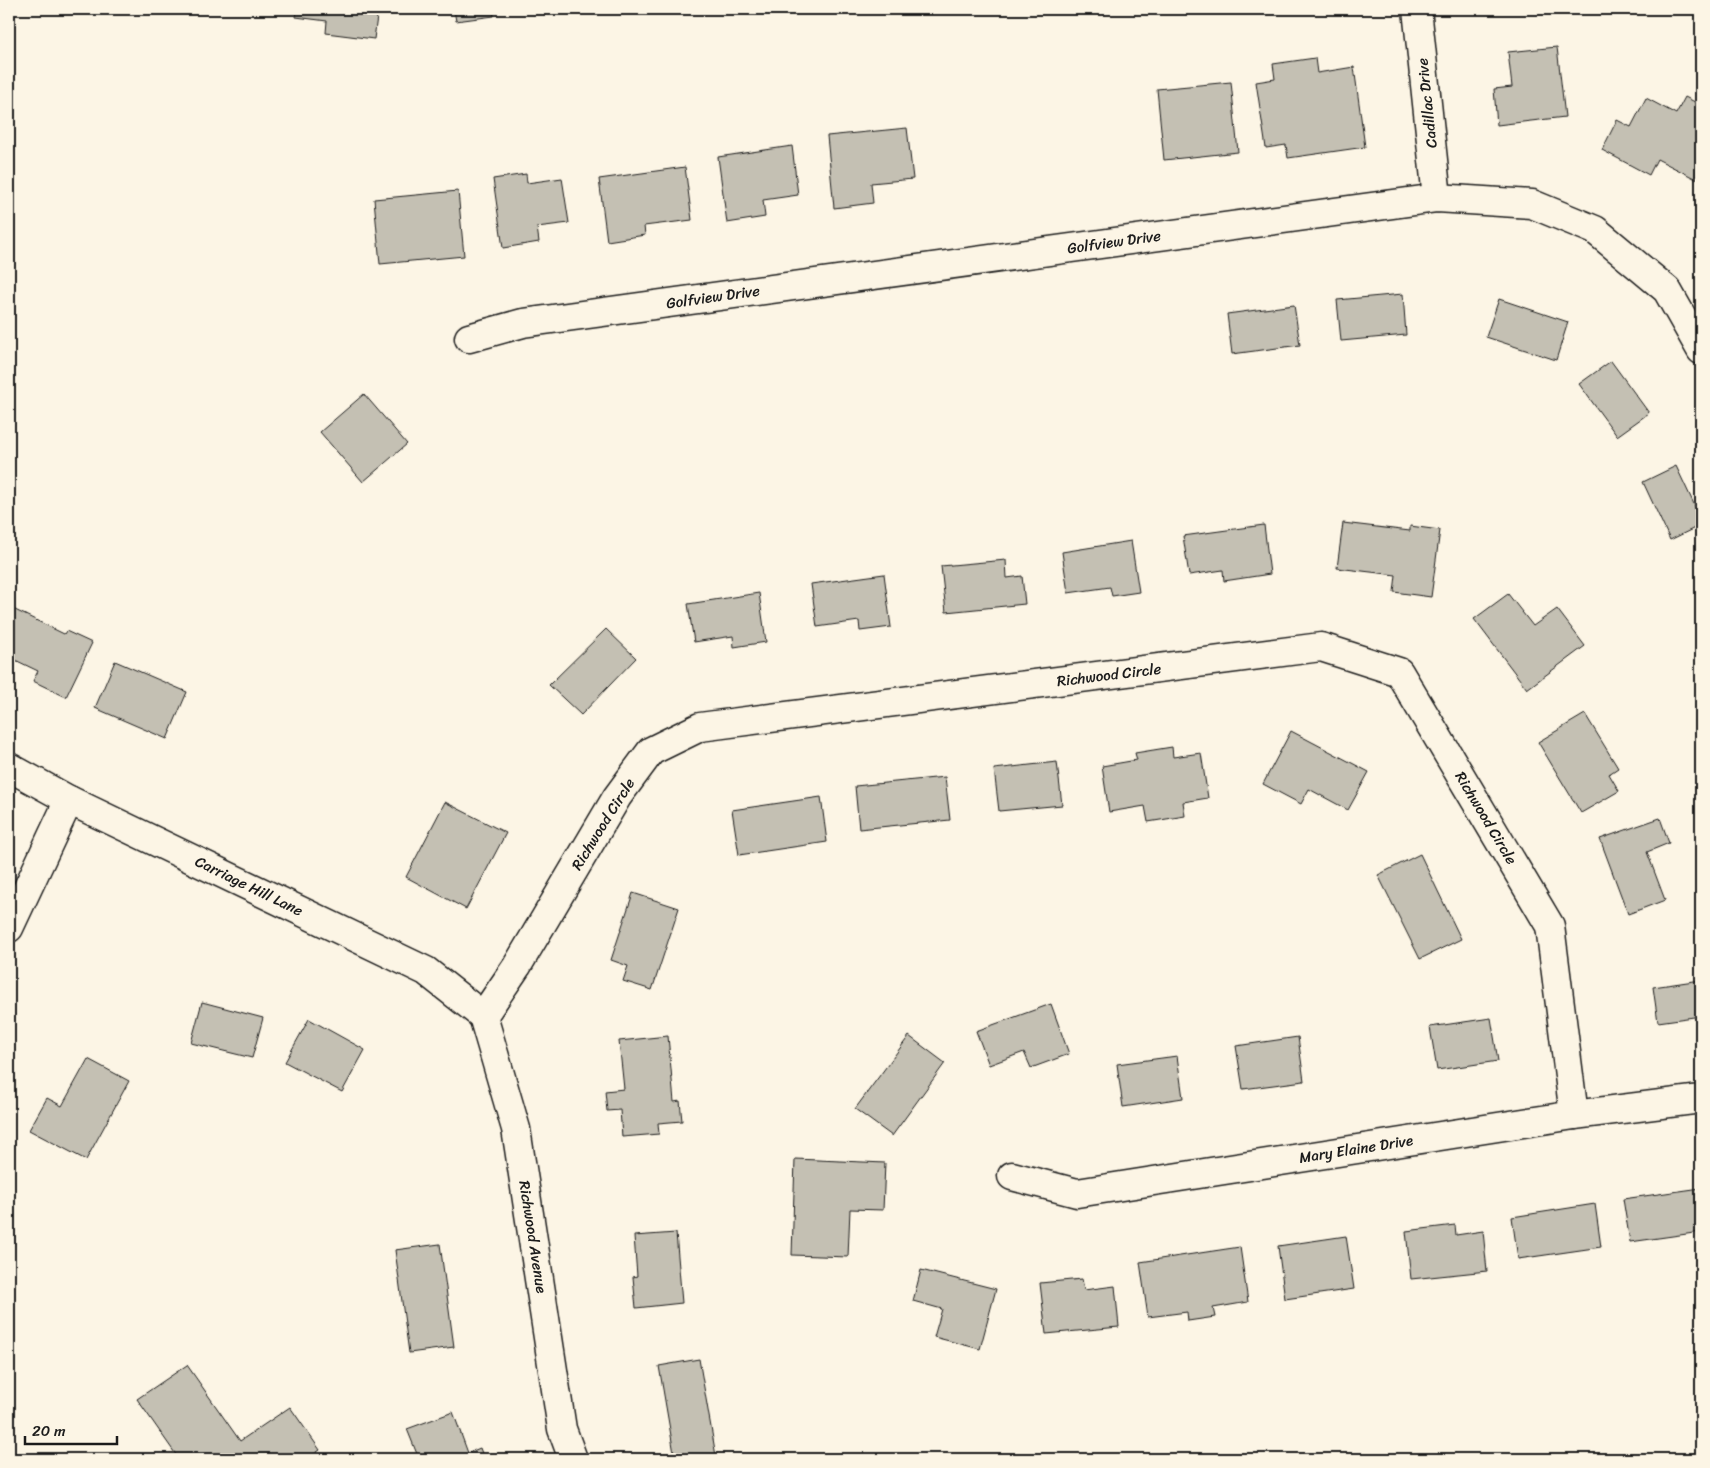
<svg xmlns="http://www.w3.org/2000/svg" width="1710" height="1468" font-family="Sriracha,sans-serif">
	<rect width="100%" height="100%" fill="#fcf5e5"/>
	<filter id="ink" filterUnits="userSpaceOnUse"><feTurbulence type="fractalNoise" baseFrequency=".02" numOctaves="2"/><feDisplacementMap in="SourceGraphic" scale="10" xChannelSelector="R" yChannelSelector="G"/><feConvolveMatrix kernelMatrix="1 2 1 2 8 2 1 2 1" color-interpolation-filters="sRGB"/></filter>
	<g filter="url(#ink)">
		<g fill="#c4c0b3" stroke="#1c1c1c">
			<path d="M 297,9 L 378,9 L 374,39 L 326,33 L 327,21 L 296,17 Z"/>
			<path d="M 434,9 L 493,9 L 494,16 L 456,21 L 454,10 L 434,12 Z"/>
			<path d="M 537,9 L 641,9 L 641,11 L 538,12 Z"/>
			<path d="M 1557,47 L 1565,117 L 1497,125 L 1494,89 L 1512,87 L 1508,52 Z"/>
			<path d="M 1315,58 L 1317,73 L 1354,67 L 1365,147 L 1288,158 L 1286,145 L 1266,148 L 1256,82 L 1275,79 L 1273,64 Z"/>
			<path d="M 1231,82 L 1238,152 L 1164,160 L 1157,89 Z"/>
			<path d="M 1685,97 L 1701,105 L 1701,170 L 1696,179 L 1657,159 L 1649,175 L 1602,150 L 1617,120 L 1631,127 L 1646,98 L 1676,114 Z"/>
			<path d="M 907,128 L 913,179 L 871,183 L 873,203 L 834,208 L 827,136 Z"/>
			<path d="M 792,146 L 798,195 L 763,200 L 765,217 L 727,223 L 718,157 Z"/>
			<path d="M 685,167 L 692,220 L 644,226 L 645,235 L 607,241 L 599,179 Z"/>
			<path d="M 526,174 L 527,183 L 562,178 L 569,223 L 537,227 L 539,242 L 503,248 L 493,179 Z"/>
			<path d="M 458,191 L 464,256 L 380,264 L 374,199 Z"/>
			<path d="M 1403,294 L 1406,335 L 1341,341 L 1337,300 Z"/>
			<path d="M 1499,299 L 1568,322 L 1556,360 L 1486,337 Z"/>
			<path d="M 1294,305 L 1300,345 L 1232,354 L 1227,314 Z"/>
			<path d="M 1611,361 L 1649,413 L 1617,436 L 1579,384 Z"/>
			<path d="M 364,394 L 407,444 L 363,482 L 320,432 Z"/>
			<path d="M 1676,466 L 1701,519 L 1701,525 L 1670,540 L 1643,482 Z"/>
			<path d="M 1343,523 L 1410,531 L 1410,526 L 1440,530 L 1431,597 L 1394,592 L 1396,575 L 1337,568 Z"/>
			<path d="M 1264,525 L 1270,574 L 1224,581 L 1223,570 L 1189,575 L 1183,536 Z"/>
			<path d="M 1131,541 L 1139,592 L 1112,596 L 1110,587 L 1068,593 L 1062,552 Z"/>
			<path d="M 1006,560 L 1007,578 L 1022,576 L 1025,604 L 946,612 L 941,566 Z"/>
			<path d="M 884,574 L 891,627 L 860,631 L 859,621 L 817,627 L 811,584 Z"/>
			<path d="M 759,593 L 766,642 L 734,647 L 733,636 L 694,642 L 688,604 Z"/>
			<path d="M 1508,594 L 1533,626 L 1557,609 L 1585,646 L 1527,689 L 1474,619 Z"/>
			<path d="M 9,607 L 64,634 L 66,631 L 92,643 L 66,697 L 33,681 L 38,671 L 9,657 Z"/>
			<path d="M 606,629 L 636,658 L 581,715 L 549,685 Z"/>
			<path d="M 115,661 L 187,692 L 167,739 L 95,708 Z"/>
			<path d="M 1585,714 L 1618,768 L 1609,774 L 1619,791 L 1581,813 L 1538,742 Z"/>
			<path d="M 1291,731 L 1369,772 L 1348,810 L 1309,789 L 1301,804 L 1263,784 Z"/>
			<path d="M 1172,747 L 1173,757 L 1201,753 L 1208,798 L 1183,802 L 1185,816 L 1148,822 L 1145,806 L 1109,812 L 1102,766 L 1137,760 L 1135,753 Z"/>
			<path d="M 1057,762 L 1062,805 L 999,811 L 994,769 Z"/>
			<path d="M 945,777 L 950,820 L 859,829 L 855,786 Z"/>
			<path d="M 821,797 L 827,842 L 739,855 L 732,810 Z"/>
			<path d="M 445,802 L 506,833 L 466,909 L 406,877 Z"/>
			<path d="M 1660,818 L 1669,843 L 1647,852 L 1665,900 L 1628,914 L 1600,839 Z"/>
			<path d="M 1420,854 L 1461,939 L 1420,959 L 1378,875 Z"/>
			<path d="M 633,893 L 679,908 L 652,990 L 623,981 L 628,966 L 611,960 Z"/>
			<path d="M 1701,980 L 1701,1016 L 1658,1022 L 1653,987 Z"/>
			<path d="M 202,1002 L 263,1018 L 252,1058 L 191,1043 Z"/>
			<path d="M 1051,1004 L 1069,1054 L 1031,1068 L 1024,1052 L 989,1065 L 976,1031 Z"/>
			<path d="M 1491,1018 L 1498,1061 L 1437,1070 L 1430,1027 Z"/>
			<path d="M 309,1019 L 365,1050 L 342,1092 L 285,1062 Z"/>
			<path d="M 668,1036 L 674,1102 L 680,1101 L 682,1121 L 658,1123 L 659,1134 L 622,1137 L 620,1110 L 607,1111 L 605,1091 L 624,1089 L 619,1041 Z"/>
			<path d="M 909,1036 L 945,1063 L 892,1136 L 855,1109 Z"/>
			<path d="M 1298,1037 L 1304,1081 L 1243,1089 L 1236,1046 Z"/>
			<path d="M 1177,1056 L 1183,1098 L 1123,1107 L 1117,1064 Z"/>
			<path d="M 88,1059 L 129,1081 L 86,1160 L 29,1130 L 47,1098 L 62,1106 Z"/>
			<path d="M 795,1159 L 885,1163 L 883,1210 L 850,1209 L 848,1257 L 792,1255 Z"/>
			<path d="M 1701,1188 L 1701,1232 L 1630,1242 L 1623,1199 Z"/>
			<path d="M 1595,1204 L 1601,1247 L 1518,1259 L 1512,1217 Z"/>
			<path d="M 1455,1225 L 1456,1235 L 1483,1231 L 1487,1271 L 1411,1279 L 1406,1231 Z"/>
			<path d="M 676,1233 L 682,1303 L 636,1308 L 633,1277 L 637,1276 L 634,1236 Z"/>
			<path d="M 1346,1236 L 1354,1289 L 1285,1299 L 1278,1246 Z"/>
			<path d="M 440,1244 L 454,1347 L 409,1353 L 395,1250 Z"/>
			<path d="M 1240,1247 L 1248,1302 L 1213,1308 L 1215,1317 L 1188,1321 L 1187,1312 L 1148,1317 L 1140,1262 Z"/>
			<path d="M 921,1270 L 996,1289 L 980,1349 L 934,1337 L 942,1309 L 913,1301 Z"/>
			<path d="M 1082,1279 L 1084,1290 L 1115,1286 L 1119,1327 L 1046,1334 L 1040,1283 Z"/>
			<path d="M 699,1359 L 716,1456 L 675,1459 L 659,1366 Z"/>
			<path d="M 187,1365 L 240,1441 L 290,1407 L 320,1450 L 307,1459 L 179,1459 L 137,1399 Z"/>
			<path d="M 453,1412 L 468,1453 L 480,1448 L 484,1459 L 419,1459 L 407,1429 Z"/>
		</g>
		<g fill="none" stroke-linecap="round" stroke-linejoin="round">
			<defs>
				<g id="minor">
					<path d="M 1417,9 L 1437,198"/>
					<path d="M 469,338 L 523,323 L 1437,198 L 1532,204 L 1595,230 L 1667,290 L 1701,350"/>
					<path d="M 9,767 L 69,800 L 426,971 L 483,1016"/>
					<path d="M 9,928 L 69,800"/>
					<path d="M 483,1016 L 517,966 L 617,797 L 651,751 L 700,727 L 1321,647 L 1399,672 L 1550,926 L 1574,1115"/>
					<path d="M 483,1016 L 516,1129 L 562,1429 L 573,1459"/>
					<path d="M 1012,1176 L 1077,1193 L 1574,1115 L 1701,1099"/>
				</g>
			</defs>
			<use href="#minor" stroke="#1c1c1c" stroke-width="31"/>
			<use href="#minor" stroke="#fcf5e5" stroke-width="28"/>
		</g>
	</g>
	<g text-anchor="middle" stroke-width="5" stroke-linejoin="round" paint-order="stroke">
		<g font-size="15" fill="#1c1c1c" stroke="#fcf5e5">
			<text transform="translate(1427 103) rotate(-96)" y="5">Cadillac Drive</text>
			<text transform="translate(1114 242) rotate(-8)" y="5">Golfview Drive</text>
			<text transform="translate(713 297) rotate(-8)" y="5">Golfview Drive</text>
			<text transform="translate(1109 675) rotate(-7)" y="5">Richwood Circle</text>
			<text transform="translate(1486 818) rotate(59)" y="5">Richwood Circle</text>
			<text transform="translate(603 824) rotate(-58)" y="5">Richwood Circle</text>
			<text transform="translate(249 886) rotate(26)" y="5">Carriage Hill Lane</text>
			<text transform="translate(1356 1149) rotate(-9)" y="5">Mary Elaine Drive</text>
			<text transform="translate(533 1237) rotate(81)" y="5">Richwood Avenue</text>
		</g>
	</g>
	<rect width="1710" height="1468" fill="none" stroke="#fcf5e5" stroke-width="30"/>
	<rect x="15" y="15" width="1680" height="1438" fill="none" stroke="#1c1c1c" stroke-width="2" filter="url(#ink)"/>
	<path d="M25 1436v8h92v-8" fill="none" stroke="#1c1c1c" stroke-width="2.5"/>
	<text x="32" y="1436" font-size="15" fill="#1c1c1c" stroke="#fcf5e5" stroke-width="4" paint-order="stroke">20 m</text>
</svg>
